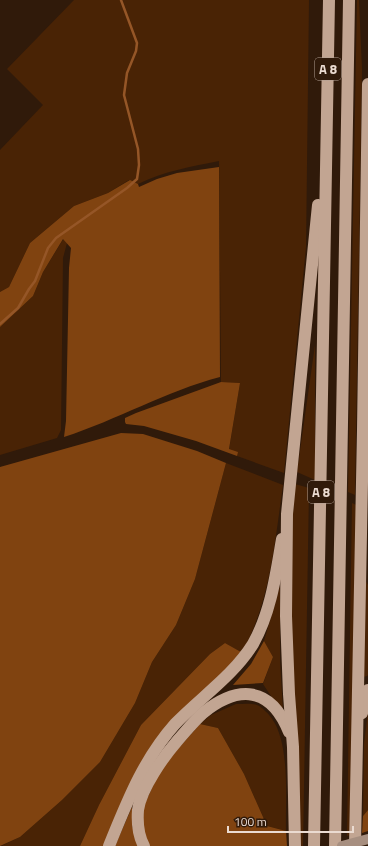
<svg xmlns="http://www.w3.org/2000/svg" width="368" height="846" font-family="'Titillium Web',sans-serif">
	<rect width="100%" height="100%" fill="#301a0a"/>
	<g fill="#492305">
		<path d="M 74,0 L 309,0 L 306,247 L 284,473 L 237,456 L 237,452 L 229,450 L 240,383 L 221,382 L 219,161 C 189,167 165,171 138,184 L 129,180 L 108,193 L 74,206 L 30,243 L 9,287 L 0,292 L 0,150 L 43,105 L 7,69 Z"/>
		<path d="M 357,0 L 359,0 L 362,69 L 355,495 L 348,492 Z"/>
		<path d="M 64,238 L 67,243 L 63,258 L 61,430 L 57,438 L 0,455 L 0,327 L 33,296 L 43,272 Z"/>
		<path d="M 315,345 L 315,480 L 297,472 Z"/>
		<path d="M 226,463 L 283,485 C 276,533 272,582 254,627 C 250,636 248,645 241,652 L 225,643 L 210,654 L 141,725 L 99,805 L 80,846 L 1,846 L 20,837 L 62,800 L 100,762 L 135,703 L 152,662 L 176,625 L 195,579 Z"/>
		<path d="M 295,484 L 309,488 L 303,846 L 300,846 L 289,573 Z"/>
		<path d="M 352,503 L 359,506 L 351,835 L 347,836 Z"/>
		<path d="M 364,578 L 368,585 L 368,675 L 367,676 L 363,677 Z"/>
		<path d="M 280,586 L 280,662 L 283,710 L 273,699 L 263,684 L 273,657 L 264,641 Z"/>
		<path d="M 236,704 C 243,704 251,703 257,705 C 260,706 263,709 265,711 C 292,733 285,798 286,831 L 267,826 L 244,774 L 218,728 L 200,724 L 211,715 Z"/>
		<path d="M 368,712 L 368,810 L 363,816 L 364,744 Z"/>
	</g>
	<g fill="#804310">
		<path d="M 219,167 L 220,377 C 166,391 117,420 64,437 L 66,421 L 69,268 L 71,248 L 63,239 L 43,272 L 33,296 L 0,327 L 0,292 L 9,287 L 30,243 L 74,206 L 108,193 L 130,180 L 138,184 L 139,187 L 157,179 L 177,173 Z"/>
		<path d="M 221,382 L 240,383 L 229,449 L 238,452 L 237,456 L 196,441 L 144,426 L 126,424 L 125,422 L 125,418 L 136,413 Z"/>
		<path d="M 121,433 L 143,434 L 197,451 L 226,463 L 195,579 L 176,625 L 152,662 L 135,703 L 100,762 L 62,800 L 20,837 L 0,846 L 0,467 Z"/>
		<path d="M 264,641 L 273,657 L 263,683 L 233,685 L 251,664 Z"/>
		<path d="M 225,643 L 241,652 L 217,680 L 172,722 L 104,846 L 80,846 L 99,805 L 141,725 L 210,654 Z"/>
		<path d="M 200,724 L 218,728 L 244,774 L 267,826 L 286,831 L 287,846 L 150,846 L 144,835 L 142,810 L 161,768 Z"/>
		<path d="M 132,807 L 132,825 L 138,846 L 115,846 Z"/>
		<path d="M 368,810 L 368,831 L 362,833 L 363,816 Z"/>
	</g>
	<g fill="none" stroke-linecap="round" stroke-linejoin="round">
		<path stroke="#955627" stroke-width="2.5" d="M 0,324 L 18,308 L 29,289 L 35,281 L 48,248 L 56,238 L 127,188 L 137,179 L 139,165 L 138,149 L 124,95 L 127,73 L 136,51 L 137,43 L 121,0"/>
		<g stroke="#c2a592" stroke-width="12">
			<path d="M 362,713 L 368,690"/>
			<path d="M 109,846 C 127,802 143,760 175,724 C 201,697 233,676 253,644 C 271,612 276,574 282,539"/>
			<path d="M 144,846 C 138,835 137,823 138,810 C 141,788 164,756 178,740 C 186,731 194,721 203,713 C 239,684 271,687 289,732"/>
			<path d="M 295,846 L 293,747 L 289,694 L 286,616 L 287,514 L 318,205"/>
			<path d="M 314,846 L 329,0"/>
			<path d="M 335,846 L 349,0"/>
			<path d="M 355,846 L 363,430 L 368,84"/>
		</g>
		<path stroke="#a78f80" stroke-width="10" d="M 342,846 L 368,839"/>
	</g>
	<g text-anchor="middle" stroke-width="3" stroke-linejoin="round" paint-order="stroke">
		<g fill="#301a0a" stroke="#b3a195" stroke-width="1">
			<rect x="315" y="58" width="26" height="22" rx="3"/>
			<rect x="308" y="481" width="26" height="22" rx="3"/>
		</g>
		<g font-size="13" font-weight="bold" fill="#ebdbd1">
			<text x="328" y="74">A 8</text>
			<text x="321" y="497">A 8</text>
		</g>
	</g>
	<path d="M228 826v6h125v-6" fill="none" stroke="#ebdbd1" stroke-width="2"/>
	<text x="234" y="826" font-size="12" fill="#ebdbd1" stroke="#301a0a" stroke-width="3" paint-order="stroke">100 m</text>
</svg>
